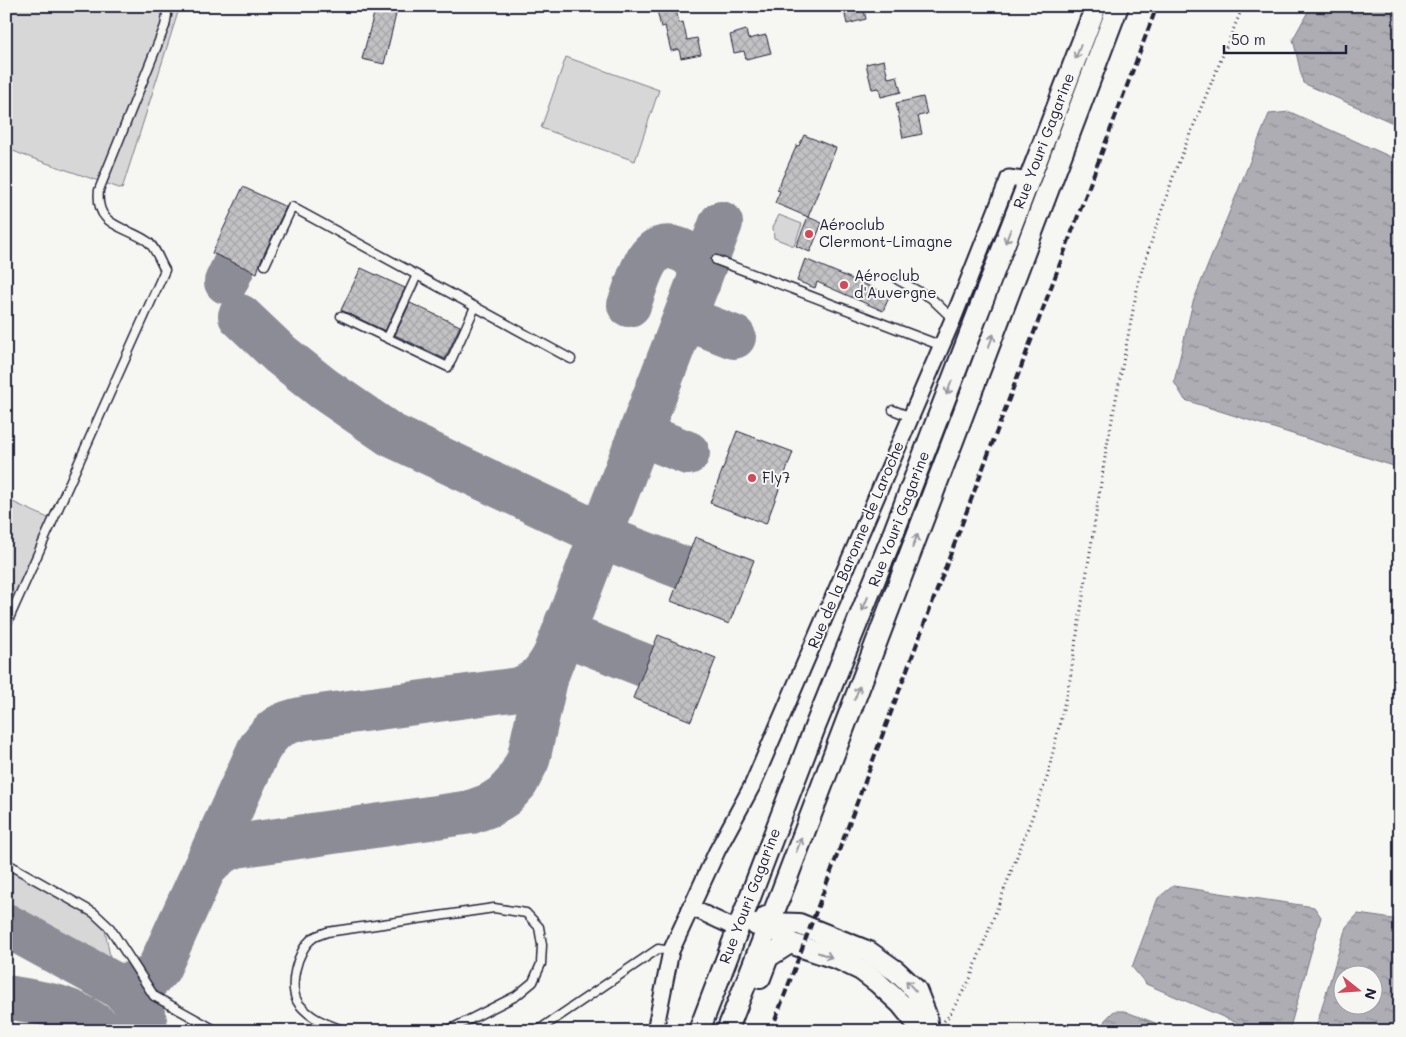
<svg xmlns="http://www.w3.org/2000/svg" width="1406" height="1037" font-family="Mali,sans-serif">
	<defs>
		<pattern id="water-ripples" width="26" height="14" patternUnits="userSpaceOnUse" patternTransform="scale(1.25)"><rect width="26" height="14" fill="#adadb3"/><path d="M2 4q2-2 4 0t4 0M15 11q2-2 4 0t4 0" fill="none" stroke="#8c8c93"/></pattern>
		<pattern id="building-cross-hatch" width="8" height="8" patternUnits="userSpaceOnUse" patternTransform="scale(1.25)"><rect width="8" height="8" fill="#c2c2c4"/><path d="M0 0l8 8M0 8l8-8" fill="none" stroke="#a6a6a9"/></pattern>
	</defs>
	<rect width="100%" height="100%" fill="#f6f6f2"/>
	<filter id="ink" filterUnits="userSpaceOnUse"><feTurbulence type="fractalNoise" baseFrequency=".02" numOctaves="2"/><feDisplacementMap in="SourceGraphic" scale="10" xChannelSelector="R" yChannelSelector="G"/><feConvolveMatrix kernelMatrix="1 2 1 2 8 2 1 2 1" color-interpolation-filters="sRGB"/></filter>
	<g filter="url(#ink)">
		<g fill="#d7d7d7" stroke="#7c7c89">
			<path d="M 6,6 L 180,6 L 122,189 L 23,155 L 6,148 Z"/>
			<path d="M 566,57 L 659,90 L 635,161 L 541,128 Z"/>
			<path d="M 779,215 L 802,224 L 794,246 L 774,238 L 773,227 Z"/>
			<path d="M 6,499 L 57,522 L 6,637 Z"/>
			<path d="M 6,858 L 102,914 L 111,962 L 6,904 Z"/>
		</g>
		<g fill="url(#water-ripples)" stroke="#757583" fill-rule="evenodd">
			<path d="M 1311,6 L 1400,6 L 1400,126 L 1303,83 L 1293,39 Z"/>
			<path d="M 1290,112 L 1400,161 L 1400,468 L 1185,400 L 1174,382 L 1193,302 L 1269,114 Z"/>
			<path d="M 1173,886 L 1314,907 L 1321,917 L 1289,1031 L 1256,1031 L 1146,984 L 1132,967 L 1158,898 Z"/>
			<path d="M 1358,914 L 1400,920 L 1400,1031 L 1315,1031 L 1346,927 ZM 1374,974 L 1374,1004 L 1344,1004 L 1344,974 Z"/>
			<path d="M 1114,1011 L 1124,1011 L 1176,1031 L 1101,1031 L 1105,1020 Z"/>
		</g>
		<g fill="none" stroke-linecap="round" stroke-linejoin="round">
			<g stroke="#8c8c96" stroke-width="44">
				<path d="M 226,282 L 235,263"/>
				<path d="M 629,305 C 635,290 641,265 652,254 C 665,240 691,250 698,266 C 700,271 699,277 699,282"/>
				<path d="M 240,316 L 280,354 L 324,389 L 391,435 L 588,528 L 595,536 L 596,549"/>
				<path d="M 681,327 L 687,322 L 695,322 L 734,337"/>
				<path d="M 636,444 L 641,439 L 650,438 L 688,453"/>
				<path d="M 596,549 L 602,541 L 610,540 L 683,568"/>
				<path d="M 566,623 L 567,631 L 572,637 L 646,666"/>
				<path d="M 204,869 L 221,852 L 236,846 L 471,812 L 490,805 L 504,796 L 517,782 L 528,760 L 547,675 L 721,223"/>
				<path d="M 6,925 L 116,985 L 138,984 L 151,977 L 159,968 L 259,749 C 273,727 281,723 305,718 L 519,689 C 536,683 544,674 553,658"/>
				<path d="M 116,985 C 131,996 147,1010 146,1031"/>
				<path d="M 6,997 C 43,1003 74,1006 103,1031"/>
			</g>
		</g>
		<g fill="url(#building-cross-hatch)" stroke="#22223b">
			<path d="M 376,6 L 398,6 L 384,64 L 362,59 Z"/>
			<path d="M 656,6 L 675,6 L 679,23 L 683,22 L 687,40 L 697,38 L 701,54 L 681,58 L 679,49 L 671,51 L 665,26 L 661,27 Z"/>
			<path d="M 843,6 L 863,6 L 866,19 L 847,24 Z"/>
			<path d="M 746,30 L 748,39 L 766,35 L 771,53 L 746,59 L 744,51 L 734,53 L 730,35 Z"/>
			<path d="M 884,60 L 888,78 L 897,76 L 901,92 L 881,97 L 879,88 L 872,89 L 866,64 Z"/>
			<path d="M 923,97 L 927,114 L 918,116 L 922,134 L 903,138 L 896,103 Z"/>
			<path d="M 804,135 L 836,148 L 808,217 L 775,203 L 780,191 L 777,190 L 797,145 L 799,146 Z"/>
			<path d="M 243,187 L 286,207 L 260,263 L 257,273 L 212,253 Z"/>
			<path d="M 808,217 L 822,223 L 810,252 L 796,246 Z"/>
			<path d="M 805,259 L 890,295 L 883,311 L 817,282 L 815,288 L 797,281 Z"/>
			<path d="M 361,268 L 405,288 L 385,331 L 341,310 Z"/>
			<path d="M 410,303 L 460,326 L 445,359 L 395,335 Z"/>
			<path d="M 737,431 L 793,452 L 766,524 L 710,503 Z"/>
			<path d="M 695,537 L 754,560 L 729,624 L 671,601 Z"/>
			<path d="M 658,635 L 716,658 L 691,721 L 633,698 Z"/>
		</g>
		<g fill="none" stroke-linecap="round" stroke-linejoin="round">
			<defs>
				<g id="lane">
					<path d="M 716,260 L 942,346"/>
					<path d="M 265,265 L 292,207 L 571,359"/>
					<path d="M 898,280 L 931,298 L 953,319"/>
					<path d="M 341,316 L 448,367 L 475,307"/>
					<path d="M 388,337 L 417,275"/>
					<path d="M 893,410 L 911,417"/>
					<path d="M 6,625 L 165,270 C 160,262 155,246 147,241 C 123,225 95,227 99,190 L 165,26 L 167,15 L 165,6"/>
					<path d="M 6,863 L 94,913 L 110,928 L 154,996 L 217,1031"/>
					<path d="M 345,1031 C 327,1024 312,1020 299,1004 C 287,989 297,949 313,938 C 317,935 323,934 327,932 L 494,908 L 526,913 L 539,927 L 542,945 L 541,964 L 533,982 L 516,996 L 447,1031"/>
					<path d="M 537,1031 L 658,949 L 671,951"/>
				</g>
				<g id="street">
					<path d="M 690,907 L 737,929"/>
					<path d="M 655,1031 L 671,951 L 717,851 L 752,786 L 953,319 L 1009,178 L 1029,181"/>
				</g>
				<g id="secondary">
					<path d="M 766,917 L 769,923 L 790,943 L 838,959 L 861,970 L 877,982 L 901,1004 L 923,1031"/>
					<path d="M 756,925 L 769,923 L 799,924 L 869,952 L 896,971 L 916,990 L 926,1015 L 928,1031"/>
					<path d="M 760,978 L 768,957 L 790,943"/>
					<path d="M 699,1031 L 815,727 L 890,542 L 1096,6"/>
					<path d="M 727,1031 L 782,891 L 1118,6"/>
				</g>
			</defs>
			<use href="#lane" stroke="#22223b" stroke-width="11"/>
			<use href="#street" stroke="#22223b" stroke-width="19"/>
			<use href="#secondary" stroke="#22223b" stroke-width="24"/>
			<path stroke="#22223b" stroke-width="3" stroke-dasharray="1 4" stroke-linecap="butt" d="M 944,1021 L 949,1016 L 970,979 L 1047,778 L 1070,679 L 1106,451 L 1139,279 L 1175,171 L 1243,6"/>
			<use href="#lane" stroke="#f6f6f2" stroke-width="8"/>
			<use href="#street" stroke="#f6f6f2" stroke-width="15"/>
			<use href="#secondary" stroke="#f6f6f2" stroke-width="20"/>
			<path stroke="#22223b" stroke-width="4" stroke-dasharray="8 4" stroke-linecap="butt" d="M 771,1031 L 1157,6"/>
		</g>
		<defs><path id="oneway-shaft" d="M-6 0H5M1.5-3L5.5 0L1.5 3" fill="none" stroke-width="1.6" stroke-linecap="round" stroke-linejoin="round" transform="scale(1.25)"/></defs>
		<g stroke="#9797a0">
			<use href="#oneway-shaft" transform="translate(1078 52) rotate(111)"/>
			<use href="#oneway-shaft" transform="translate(1008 236) rotate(111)"/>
			<use href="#oneway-shaft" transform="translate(991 341) rotate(-69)"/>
			<use href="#oneway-shaft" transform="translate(949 388) rotate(111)"/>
			<use href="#oneway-shaft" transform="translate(915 541) rotate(-69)"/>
			<use href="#oneway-shaft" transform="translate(865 604) rotate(112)"/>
			<use href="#oneway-shaft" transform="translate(857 693) rotate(-69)"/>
			<use href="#oneway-shaft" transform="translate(799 845) rotate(-69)"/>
			<use href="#oneway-shaft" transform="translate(825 955) rotate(19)"/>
			<use href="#oneway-shaft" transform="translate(911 986) rotate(-132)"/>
		</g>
	</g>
	<g fill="#d1495b" stroke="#f6f6f2" stroke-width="2">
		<circle cx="809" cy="234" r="5"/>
		<circle cx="844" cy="285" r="5"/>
		<circle cx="752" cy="478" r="5"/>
	</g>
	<g text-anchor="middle" stroke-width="4" stroke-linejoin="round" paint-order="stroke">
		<g font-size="15" fill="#22223b" stroke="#f6f6f2">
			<text transform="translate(1044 141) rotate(-69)" y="5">Rue Youri Gagarine</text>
			<text transform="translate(899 519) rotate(-69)" y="5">Rue Youri Gagarine</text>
			<text transform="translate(856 545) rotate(-67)" y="5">Rue de la Baronne de Laroche</text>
			<text transform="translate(750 896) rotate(-69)" y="5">Rue Youri Gagarine</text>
		</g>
		<g font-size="15" fill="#22223b" stroke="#f6f6f2" text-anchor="start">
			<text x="819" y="230">Aéroclub<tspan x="819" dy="17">Clermont-Limagne</tspan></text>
			<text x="854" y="281">Aéroclub<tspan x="854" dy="17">d'Auvergne</tspan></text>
			<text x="762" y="483">Fly7</text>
		</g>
	</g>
	<rect width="1406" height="1037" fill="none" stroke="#f6f6f2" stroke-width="25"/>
	<rect x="12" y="12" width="1381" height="1012" fill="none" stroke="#22223b" stroke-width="2" filter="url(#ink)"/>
	<g transform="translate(1358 990) rotate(107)"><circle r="24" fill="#f6f6f2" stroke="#a1a1a9"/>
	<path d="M0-4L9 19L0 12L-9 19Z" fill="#d1495b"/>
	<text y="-8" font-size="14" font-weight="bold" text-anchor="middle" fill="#22223b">N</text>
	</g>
	<path d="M1224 45v8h122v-8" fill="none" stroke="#22223b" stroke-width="2.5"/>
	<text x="1231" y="45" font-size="15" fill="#22223b" stroke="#f6f6f2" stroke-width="4" paint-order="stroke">50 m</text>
</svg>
